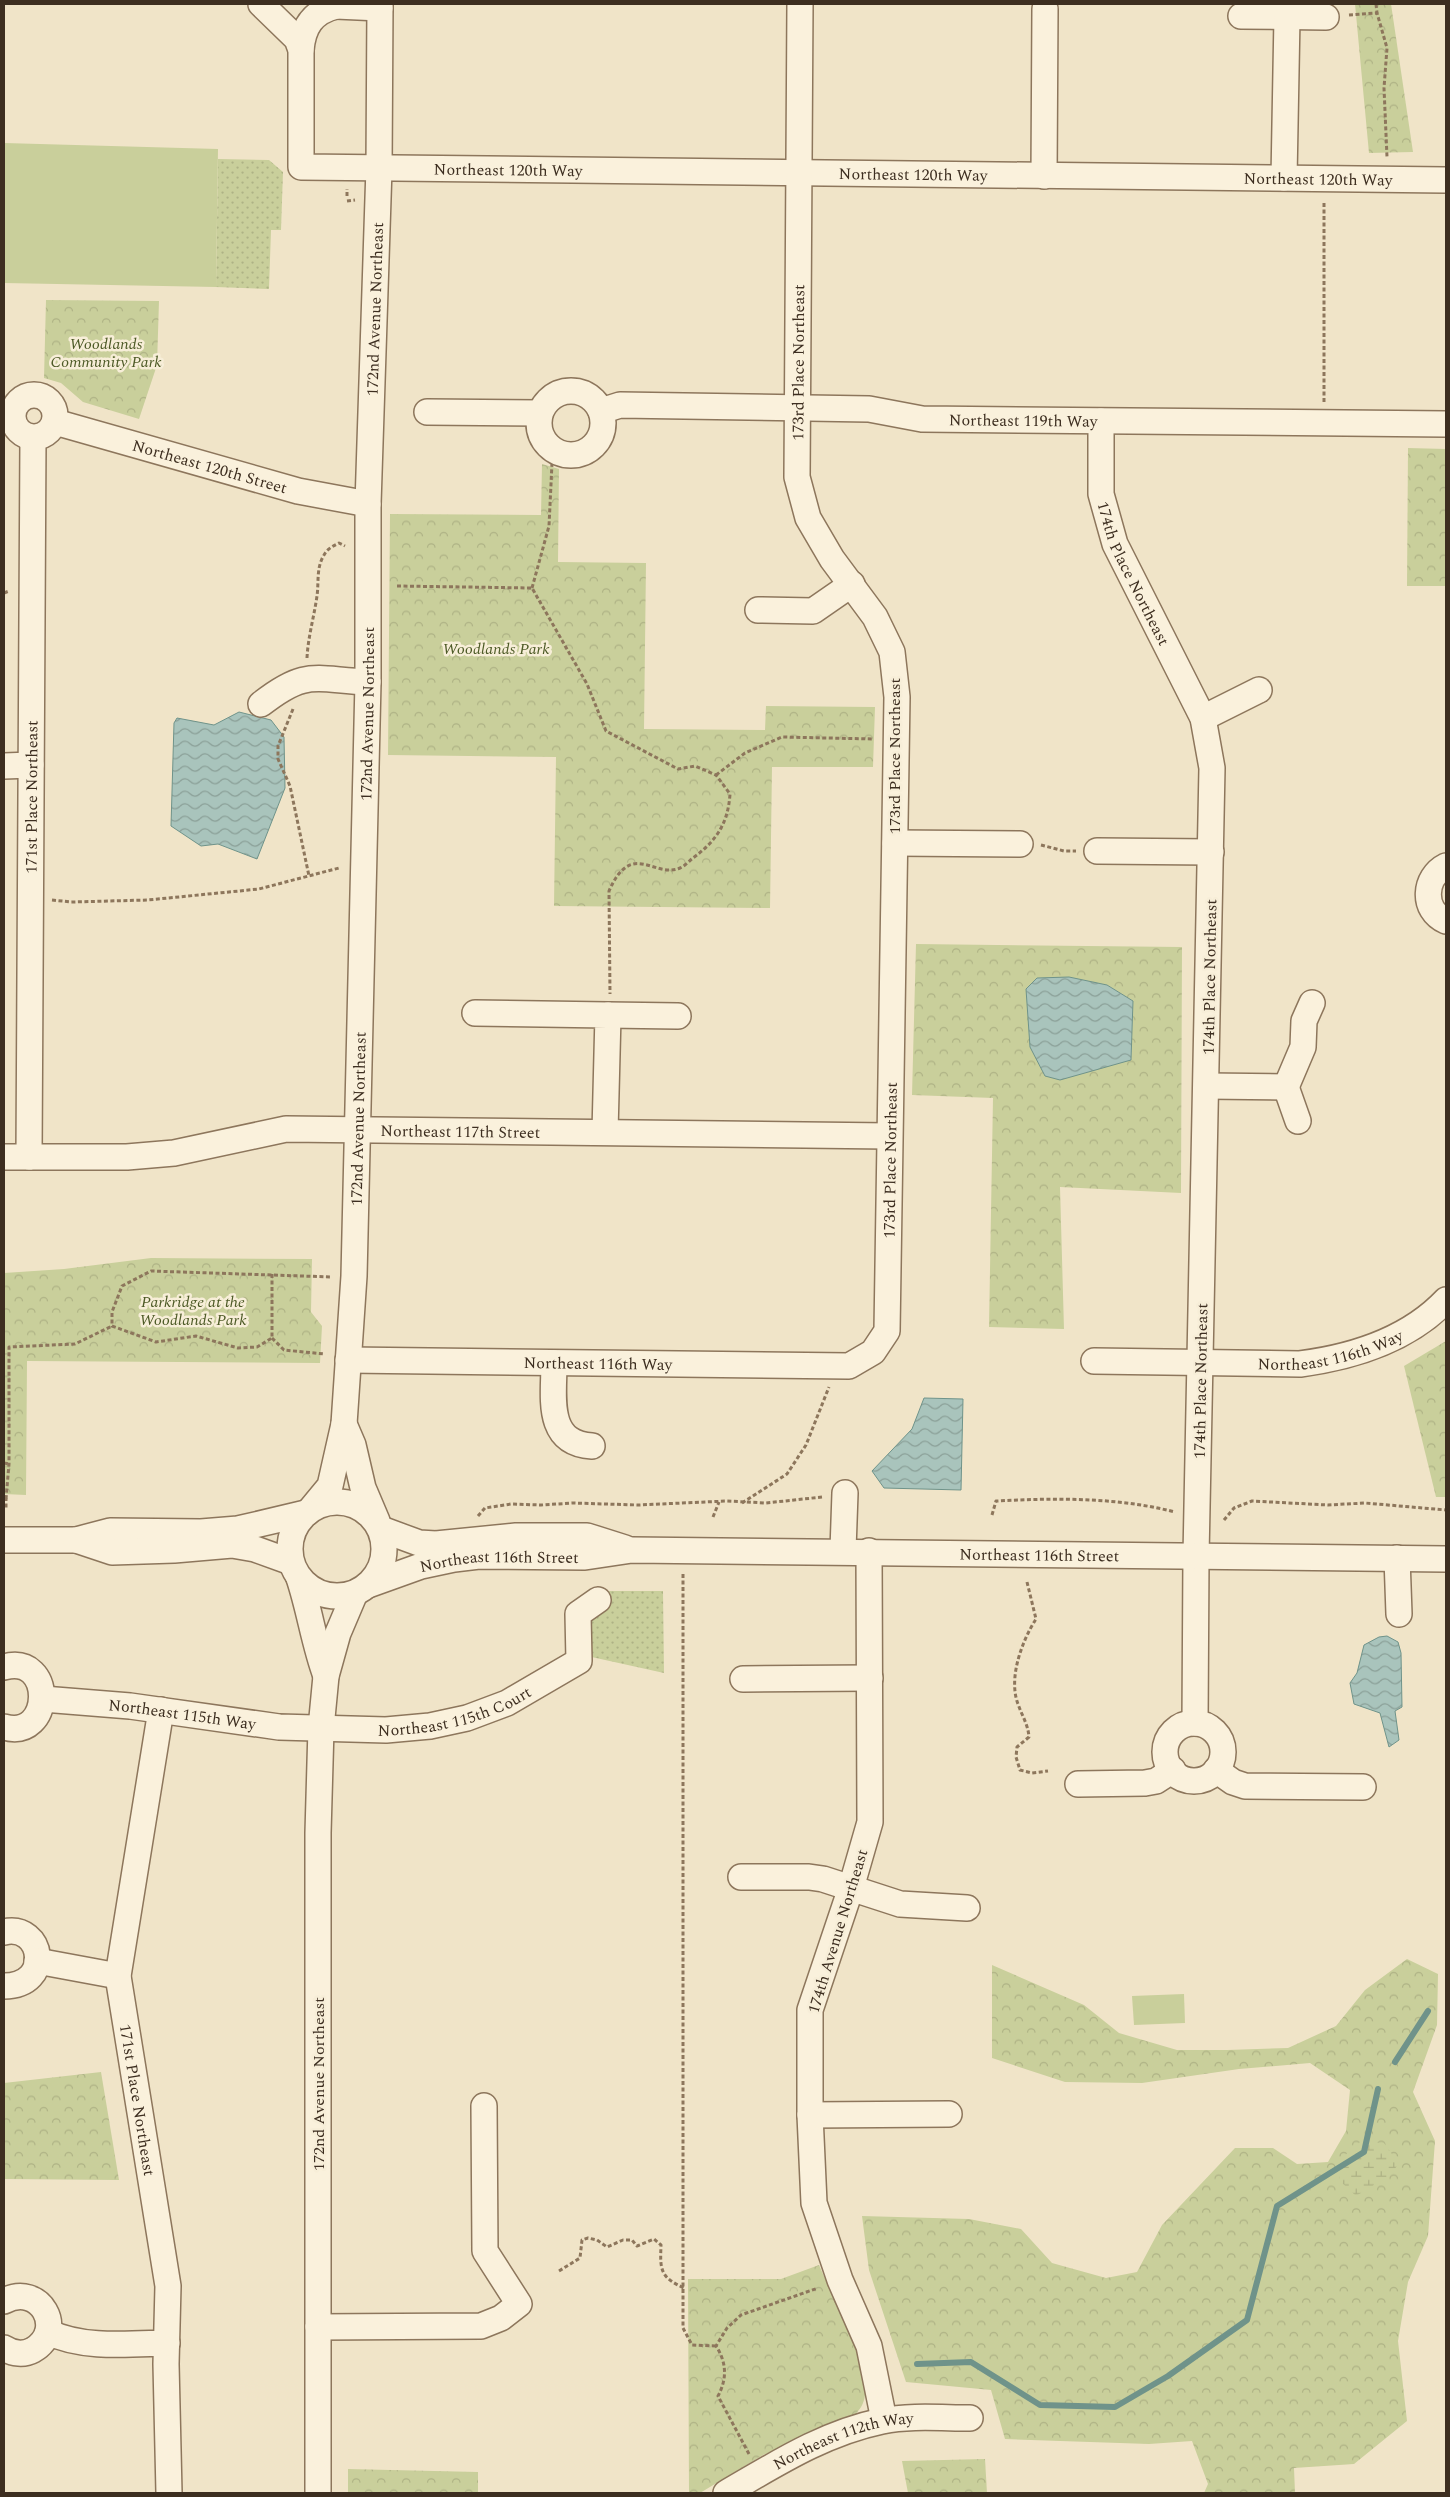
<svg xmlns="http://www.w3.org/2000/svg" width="1450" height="2497" font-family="Spectral,serif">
	<defs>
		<pattern id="grass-dots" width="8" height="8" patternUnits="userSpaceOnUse" patternTransform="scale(1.25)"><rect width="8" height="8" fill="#c9cf9b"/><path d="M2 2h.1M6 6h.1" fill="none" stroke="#aeb285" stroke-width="1.8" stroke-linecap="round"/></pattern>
		<pattern id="forest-crowns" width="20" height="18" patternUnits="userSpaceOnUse" patternTransform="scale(1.25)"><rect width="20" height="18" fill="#c9cf9b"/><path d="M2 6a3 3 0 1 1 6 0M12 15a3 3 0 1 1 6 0" fill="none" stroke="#aeb285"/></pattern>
		<pattern id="wetland-marsh" width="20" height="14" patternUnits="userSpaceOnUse" patternTransform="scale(1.25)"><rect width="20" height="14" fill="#c9cf9b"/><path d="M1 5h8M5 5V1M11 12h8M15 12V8" fill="none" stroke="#aeb285"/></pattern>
		<pattern id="water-waves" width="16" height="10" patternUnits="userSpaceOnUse" patternTransform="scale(1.25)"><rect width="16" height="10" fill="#a9c4bc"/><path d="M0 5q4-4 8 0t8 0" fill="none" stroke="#8ba098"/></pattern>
	</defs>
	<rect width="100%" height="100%" fill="#f0e4c8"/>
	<g fill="url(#grass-dots)">
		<path d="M 218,159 L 269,160 L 283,172 L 281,230 L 271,230 L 269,289 L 216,287 Z"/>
		<path d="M 601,1591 L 663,1591 L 664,1673 L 587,1656 L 582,1624 Z"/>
	</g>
	<g fill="url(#forest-crowns)" fill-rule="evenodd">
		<path d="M 1355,4 L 1391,4 L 1413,152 L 1369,153 Z"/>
		<path d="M 46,300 L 159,301 L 157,365 L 139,419 L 83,402 L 61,383 L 44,378 Z"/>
		<path d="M 1408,448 L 1446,449 L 1446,586 L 1407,586 Z"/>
		<path d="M 542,464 L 559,469 L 558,562 L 646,563 L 644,729 L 765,730 L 766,706 L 875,707 L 873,767 L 772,767 L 770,908 L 554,906 L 556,757 L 388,755 L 390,514 L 541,515 Z"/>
		<path d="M 916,944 L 1182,947 L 1181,1193 L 1060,1187 L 1064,1329 L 989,1327 L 993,1098 L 912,1095 ZM 1107,985 L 1133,1001 L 1131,1060 Z"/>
		<path d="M 151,1258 L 312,1259 L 311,1312 L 322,1326 L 320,1363 L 27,1361 L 26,1495 L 4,1494 L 4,1273 L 64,1269 Z"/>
		<path d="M 1446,1341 L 1446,1497 L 1436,1497 L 1404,1366 Z"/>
		<path d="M 1407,1959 L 1438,1974 L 1437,2025 L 1413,2092 L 1435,2141 L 1428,2236 L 1408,2282 L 1398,2341 L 1407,2421 L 1354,2464 L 1294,2468 L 1295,2493 L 1204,2493 L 1208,2484 L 1192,2441 L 1149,2444 L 1005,2439 L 991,2390 L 906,2382 L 869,2270 L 862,2216 L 969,2219 L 1021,2229 L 1052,2263 L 1106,2278 L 1137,2272 L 1162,2225 L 1235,2148 L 1273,2148 L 1297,2164 L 1328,2162 L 1346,2131 L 1350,2090 L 1310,2063 L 1239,2069 L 1142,2083 L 1065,2082 L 992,2058 L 992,1965 L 1084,2005 L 1119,2033 L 1177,2050 L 1227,2050 L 1288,2048 L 1336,2026 L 1365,1990 Z"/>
		<path d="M 101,2072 L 119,2180 L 4,2179 L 4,2083 Z"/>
		<path d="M 819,2265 C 832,2296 868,2364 865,2395 C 864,2404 860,2409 855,2415 L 763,2455 L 700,2493 L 689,2493 L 688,2279 L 781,2279 Z"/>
		<path d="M 985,2459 L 987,2493 L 908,2493 L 902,2461 Z"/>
		<path d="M 348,2469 L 478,2472 L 478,2493 L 348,2493 Z"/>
	</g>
	<path fill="url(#wetland-marsh)" d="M 1360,2142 L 1384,2143 L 1399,2164 L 1387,2177 L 1356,2196 L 1339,2180 L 1344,2156 Z"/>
	<g fill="#c9cf9b">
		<path d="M 4,143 L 218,149 L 216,287 L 4,283 Z"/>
		<path d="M 1184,1994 L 1185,2023 L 1134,2025 L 1132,1996 Z"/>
	</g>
	<g fill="url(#water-waves)" stroke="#6f938a">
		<path d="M 239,712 L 271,720 L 284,737 L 285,788 L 257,859 L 218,844 L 201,846 L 171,826 L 174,723 L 177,718 L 214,725 Z"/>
		<path d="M 1069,977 L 1107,985 L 1133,1001 L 1131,1060 L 1060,1080 L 1045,1076 L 1030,1047 L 1026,989 L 1037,978 Z"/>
		<path d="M 924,1398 L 963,1399 L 961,1490 L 884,1488 L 872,1471 L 912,1429 Z"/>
		<path d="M 1387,1636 L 1398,1642 L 1401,1653 L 1402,1707 L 1395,1711 L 1399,1740 L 1389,1747 L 1380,1713 L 1354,1704 L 1350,1683 L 1357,1673 L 1364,1645 L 1379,1637 Z"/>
	</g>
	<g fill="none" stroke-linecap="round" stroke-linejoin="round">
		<g stroke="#6f938a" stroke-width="6">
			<path d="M 1395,2062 L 1428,2011"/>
			<path d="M 917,2364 L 971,2362 L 1040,2405 L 1115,2407 L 1168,2376 L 1247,2320 L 1277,2206 L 1364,2152 L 1378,2089"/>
		</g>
		<defs>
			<g id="minor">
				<path id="s1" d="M 261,4 L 297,39 L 301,50 L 301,167 L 1446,180"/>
				<path d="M 333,4 L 336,6 L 380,8"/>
				<path d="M 1241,16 L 1326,17"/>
				<path d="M 301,50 C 303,27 312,12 336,6"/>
				<path d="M 1044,176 L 1045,9"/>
				<path d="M 1284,178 L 1287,17"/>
				<circle cx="571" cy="423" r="32"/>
				<circle cx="34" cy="416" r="21"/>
				<path id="s2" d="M 601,411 L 620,405 L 869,409 L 922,419 L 1446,424"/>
				<path d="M 427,412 L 540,413"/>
				<path id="s3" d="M 1101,421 L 1101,494 L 1115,544 L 1203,718 L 1212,768 L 1196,1556 L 1195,1723"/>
				<path id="s4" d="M 55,422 L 298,491 L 368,504"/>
				<path d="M 758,610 L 813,611 L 852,584"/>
				<path d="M 261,704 C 307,668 315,680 368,682"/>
				<path d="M 1203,718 L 1259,690"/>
				<path d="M 4,766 L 31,765"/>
				<path d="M 895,843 L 1020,844"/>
				<path d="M 1097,851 L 1211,852"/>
				<path d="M 1446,866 C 1424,877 1421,910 1446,921"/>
				<path d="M 475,1013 L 608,1015 L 605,1132"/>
				<path d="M 608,1015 L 678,1016"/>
				<path d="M 1207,1086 L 1286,1087 L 1303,1047 L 1304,1021 L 1312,1003"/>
				<path d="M 1286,1087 L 1298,1121"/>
				<path id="s5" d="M 4,1157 L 127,1157 L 174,1153 L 286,1129 L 889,1136"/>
				<path id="s6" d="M 29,1157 L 33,438"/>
				<path id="s7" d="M 348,1360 L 849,1366 L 873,1352 L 887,1331 L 897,697 L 892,652 L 875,617 L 832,559 L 808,518 L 797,477 L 800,4"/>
				<path id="s8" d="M 1094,1361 L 1300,1364 C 1353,1357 1408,1340 1446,1300"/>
				<path d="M 554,1363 C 554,1397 545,1443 592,1446"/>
				<path d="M 344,1424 L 353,1445 L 363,1488 L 377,1521"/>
				<circle cx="337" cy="1549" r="47"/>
				<path id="s9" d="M 311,1509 L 330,1486 L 344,1424 L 354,1276 L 368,682 L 368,504 L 379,168 L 380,4"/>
				<path d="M 381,1529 L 419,1543 L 436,1544 L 516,1536 L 587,1536 L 625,1548"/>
				<path d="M 4,1540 L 76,1540 L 110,1531 L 201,1532 L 238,1529 L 306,1513"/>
				<path d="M 76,1540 L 112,1552 L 174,1550 L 232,1545 L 255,1549 L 291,1562"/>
				<path d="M 843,1550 L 845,1493"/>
				<path d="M 869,1551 L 870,1822 L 851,1888 L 810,2010 L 810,2115 L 814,2203 L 840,2280 L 869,2346 L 884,2420"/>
				<path d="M 1397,1558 L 1399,1614"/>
				<path d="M 299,1578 C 310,1611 314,1644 326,1676"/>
				<path id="s10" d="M 368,1585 L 421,1566 L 454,1559 L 479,1556 L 585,1557 L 632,1550 L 1446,1559"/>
				<path d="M 4,1667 C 55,1653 53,1741 4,1727"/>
				<path d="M 743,1679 L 870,1678"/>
				<path id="s11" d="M 43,1699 L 130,1706 L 279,1727 L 386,1730 L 430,1726 L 467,1718 L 507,1703 L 579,1661 L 578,1614 L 598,1600"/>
				<path id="s12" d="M 161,1710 L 118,1976 L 168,2286 L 166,2364 L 169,2493"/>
				<circle cx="1194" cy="1752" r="29"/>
				<path d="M 1216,1770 L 1233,1782 L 1245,1786 L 1363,1787"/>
				<path d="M 1078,1784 L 1145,1783 L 1156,1781 L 1173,1770"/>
				<path d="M 741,1877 L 809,1877 L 823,1879 L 900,1904 L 967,1908"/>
				<path d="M 4,1932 C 43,1923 54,1986 4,1986"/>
				<path d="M 37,1961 L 118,1976"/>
				<path d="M 810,2115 L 949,2114"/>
				<path d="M 4,2301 C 40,2282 67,2330 33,2350 C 24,2355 13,2354 4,2348"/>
				<path d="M 318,2327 L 481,2326 L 501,2318 L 519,2304 L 485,2251 L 484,2106"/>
				<path d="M 48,2332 C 83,2349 129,2344 167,2343"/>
				<path d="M 318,2493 L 318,1833 L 321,1728 L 326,1676 L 338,1633 L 355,1593"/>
				<path id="s13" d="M 726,2493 C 776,2464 824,2433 882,2421 C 910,2415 942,2418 970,2418"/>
			</g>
		</defs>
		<use href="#minor" stroke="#8d765c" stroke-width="28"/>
		<g stroke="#8d765c" stroke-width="3" stroke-dasharray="4 2.5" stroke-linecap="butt">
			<path d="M 1376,4 L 1377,13"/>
			<path d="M 1349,15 L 1377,13 L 1387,48 L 1384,88 L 1387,157"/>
			<path d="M 347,196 L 347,189"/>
			<path d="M 347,201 L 355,200"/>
			<path d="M 1324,402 L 1324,201"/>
			<path d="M 397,586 L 532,588 L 587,684 L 606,731 L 678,769 L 695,766 L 716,775 L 730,794 C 728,824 716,841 693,858 C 689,861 685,866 680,868 C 654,879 632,839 609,891 L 610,994"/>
			<path d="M 532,588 L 549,526 L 552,463 L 555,451"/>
			<path d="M 4,593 L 9,591"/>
			<path d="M 307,658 C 308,637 314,617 317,596 C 319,582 316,568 324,555 C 327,549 333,546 339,543 L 345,546"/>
			<path d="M 293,709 L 278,746 L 278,759 L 290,786 L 309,876"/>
			<path d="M 716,775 L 745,753 L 782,737 L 874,739"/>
			<path d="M 1041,845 L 1064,851 L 1076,851"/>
			<path d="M 52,900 L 71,902 L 148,900 L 259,889 L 339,868"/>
			<path d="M 272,1274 L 272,1338 L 257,1347 L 238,1348 L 196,1336 L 156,1342 L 112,1326 L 112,1312 L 122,1286 L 151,1271 L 332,1277"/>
			<path d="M 272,1338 L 284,1350 L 325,1354"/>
			<path d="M 4,1463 L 9,1464"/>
			<path d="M 4,1499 L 6,1499 L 6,1510"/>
			<path d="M 6,1499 L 9,1464 L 9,1347 L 75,1344 L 112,1326"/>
			<path d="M 742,1503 L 787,1474 L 806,1445 L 829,1387"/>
			<path d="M 992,1515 L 996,1501 C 1056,1498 1116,1497 1175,1512"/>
			<path d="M 478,1516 L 485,1508 L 511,1504 L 541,1505 L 573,1503 L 638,1505 L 727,1501 L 766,1503 L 822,1497"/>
			<path d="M 713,1517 L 719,1502"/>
			<path d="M 1224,1520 L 1234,1508 L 1252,1501 L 1328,1505 L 1365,1503 L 1446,1510"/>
			<path d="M 683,1574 L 683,2328 L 692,2345 L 716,2346"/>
			<path d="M 1027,1582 L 1036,1619 C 1022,1641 1008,1678 1018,1704 C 1022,1716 1028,1724 1029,1737 L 1017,1747 L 1016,1757 L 1020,1770 L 1032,1773 L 1048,1771"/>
			<path d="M 559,2271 L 580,2258 L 582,2240 L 588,2238 L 597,2240 L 607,2247 L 623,2240 L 632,2240 L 637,2246 L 654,2239 L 661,2245 C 660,2270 660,2277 684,2288"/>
			<path d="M 749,2454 L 718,2396 C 727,2379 727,2363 716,2346 L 727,2328 L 741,2315 L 818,2288"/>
		</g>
		<use href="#minor" stroke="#faf1dc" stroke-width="25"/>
	</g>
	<g text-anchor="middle" stroke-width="5" stroke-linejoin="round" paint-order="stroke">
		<g font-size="16" fill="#3d2e20" stroke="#f7eed8">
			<text dy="6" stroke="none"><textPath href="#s1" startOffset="386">Northeast 120th Way</textPath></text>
			<text dy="6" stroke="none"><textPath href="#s1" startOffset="791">Northeast 120th Way</textPath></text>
			<text dy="6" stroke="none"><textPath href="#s1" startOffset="1196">Northeast 120th Way</textPath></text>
			<text dy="6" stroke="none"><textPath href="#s9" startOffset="1209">172nd Avenue Northeast</textPath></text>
			<text dy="6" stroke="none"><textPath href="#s7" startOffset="1549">173rd Place Northeast</textPath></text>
			<text dy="6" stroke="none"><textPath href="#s2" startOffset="424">Northeast 119th Way</textPath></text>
			<text dy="6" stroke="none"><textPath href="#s4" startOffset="161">Northeast 120th Street</textPath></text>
			<text dy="6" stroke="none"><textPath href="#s3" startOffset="159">174th Place Northeast</textPath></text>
			<text dy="6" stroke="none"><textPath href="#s9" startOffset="804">172nd Avenue Northeast</textPath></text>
			<text transform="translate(894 756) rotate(-90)" y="6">173rd Place Northeast</text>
			<text dy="6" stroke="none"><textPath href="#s6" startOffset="360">171st Place Northeast</textPath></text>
			<text transform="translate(1209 977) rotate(-89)" y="6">174th Place Northeast</text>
			<text dy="6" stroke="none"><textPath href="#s9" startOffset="399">172nd Avenue Northeast</textPath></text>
			<text dy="6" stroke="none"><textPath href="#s5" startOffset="459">Northeast 117th Street</textPath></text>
			<text dy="6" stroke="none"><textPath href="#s7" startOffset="725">173rd Place Northeast</textPath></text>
			<text dy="6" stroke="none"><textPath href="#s8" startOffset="238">Northeast 116th Way</textPath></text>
			<text dy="6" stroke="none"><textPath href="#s7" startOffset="250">Northeast 116th Way</textPath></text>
			<text transform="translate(1200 1381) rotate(-89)" y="6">174th Place Northeast</text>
			<text dy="6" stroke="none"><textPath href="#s10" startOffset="676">Northeast 116th Street</textPath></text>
			<text dy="6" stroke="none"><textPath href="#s10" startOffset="135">Northeast 116th Street</textPath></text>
			<text dy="6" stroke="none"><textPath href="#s11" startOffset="416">Northeast 115th Court</textPath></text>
			<text dy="6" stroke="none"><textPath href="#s11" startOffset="140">Northeast 115th Way</textPath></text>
			<text transform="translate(837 1931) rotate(-73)" y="6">174th Avenue Northeast</text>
			<text transform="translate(318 2084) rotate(-90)" y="6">172nd Avenue Northeast</text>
			<text dy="6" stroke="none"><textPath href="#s12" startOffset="395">171st Place Northeast</textPath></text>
			<text dy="6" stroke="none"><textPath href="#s13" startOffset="130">Northeast 112th Way</textPath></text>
		</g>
		<g font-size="16" font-style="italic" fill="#4d5a26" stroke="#f7eed8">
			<text x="106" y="349">Woodlands<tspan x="106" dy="18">Community Park</tspan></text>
			<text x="496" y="654">Woodlands Park</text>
			<text x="193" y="1307">Parkridge at the<tspan x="193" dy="18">Woodlands Park</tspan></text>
		</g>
	</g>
	<rect width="1450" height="2497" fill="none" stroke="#3d2e20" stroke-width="10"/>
</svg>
